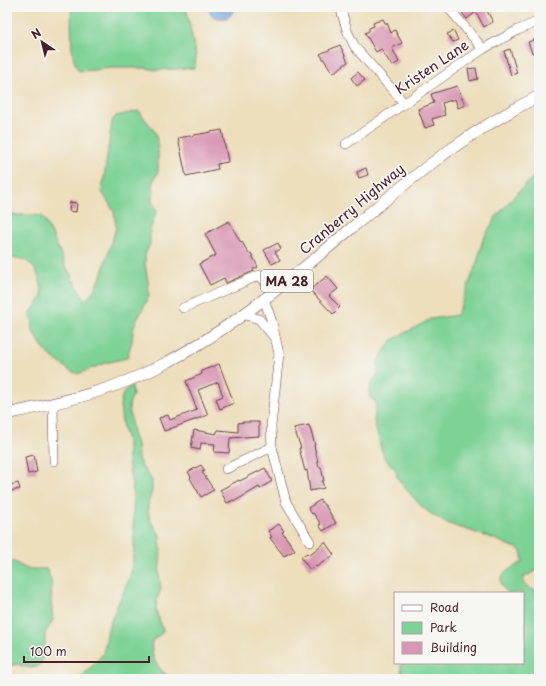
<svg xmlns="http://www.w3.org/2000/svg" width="546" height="686" font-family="'Playpen Sans',sans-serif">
	<rect width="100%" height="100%" fill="#f6f6f2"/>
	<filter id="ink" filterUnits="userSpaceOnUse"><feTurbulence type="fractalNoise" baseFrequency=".025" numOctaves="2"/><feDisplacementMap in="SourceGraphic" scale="8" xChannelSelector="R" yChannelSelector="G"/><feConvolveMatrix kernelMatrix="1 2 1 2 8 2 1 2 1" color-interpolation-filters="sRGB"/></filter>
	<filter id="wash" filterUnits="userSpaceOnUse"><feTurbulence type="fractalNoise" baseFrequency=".012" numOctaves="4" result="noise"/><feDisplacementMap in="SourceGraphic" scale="16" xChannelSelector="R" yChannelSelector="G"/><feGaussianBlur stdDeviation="0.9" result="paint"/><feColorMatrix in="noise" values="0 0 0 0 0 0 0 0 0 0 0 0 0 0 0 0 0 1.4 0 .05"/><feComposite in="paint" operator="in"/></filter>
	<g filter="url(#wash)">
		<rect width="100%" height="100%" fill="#eddebc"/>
		<g fill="#7dd295" stroke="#647860">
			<path d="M 71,7 L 186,7 L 196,56 L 195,68 L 156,70 L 146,68 L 111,68 L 96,70 L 79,71 C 69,59 72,23 71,7 Z"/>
			<path d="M 139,111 L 155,132 L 158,144 L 158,172 L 152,184 L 154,192 L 151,200 L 157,210 L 150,231 L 150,244 L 145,255 L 145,264 L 148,281 L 149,296 L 134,326 L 132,341 L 127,358 L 105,363 L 78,374 L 69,370 L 46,352 L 32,330 L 33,322 L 29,315 L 42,297 C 42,276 32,253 7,259 L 7,214 C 19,216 30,214 42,216 L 52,234 L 66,267 L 85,300 L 91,295 L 100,279 L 116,228 L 114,211 L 102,192 L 112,121 L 116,116 Z"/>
			<path d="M 539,172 L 539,569 L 524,577 L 524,584 L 531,589 L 539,591 L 539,679 L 404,679 L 401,670 L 401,663 L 523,663 L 523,593 L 508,593 C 490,577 510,569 523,562 L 521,551 L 517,548 L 508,545 L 495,539 L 449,524 L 431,514 L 421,506 L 401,483 L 397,477 L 396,470 L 385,459 L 381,448 L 374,421 L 376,403 L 370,397 L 369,391 L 372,382 L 378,375 L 378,361 L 392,340 L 431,319 L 457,315 L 477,263 L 483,239 L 496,217 L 517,193 Z"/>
			<path d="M 132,386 L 133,396 L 130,401 L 129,407 L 133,433 L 137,444 L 138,458 L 142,467 L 152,480 L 152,491 L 148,504 L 148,512 L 151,522 L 159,533 L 160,537 L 161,550 L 159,576 L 161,589 L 157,600 L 156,611 L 163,630 L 162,633 L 152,641 C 150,659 158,669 172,679 L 80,679 L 103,654 L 109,625 L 131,574 L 134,549 L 133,491 L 128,461 L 128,443 L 123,428 L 120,406 L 122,396 L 127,389 Z"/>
			<path d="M 7,558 L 27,569 L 47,569 L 52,584 L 51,602 L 53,620 L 45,633 L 45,643 L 41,664 L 37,667 L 30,668 L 17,664 L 7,667 Z"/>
		</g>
		<path fill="#6ea0d9" stroke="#5c6082" d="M 207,7 L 237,7 L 228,18 C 216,18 212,19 207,7 Z"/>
		<g id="blocks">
			<g fill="#d898b3">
				<path d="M 470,7 L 485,7 L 493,22 L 484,27 L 476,12 L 467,19 L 462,13 Z"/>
				<path d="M 383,19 L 385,23 L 387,23 L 391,33 L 395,30 L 402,43 L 392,48 L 399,62 L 392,66 L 381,49 L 376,52 L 365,33 L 369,31 L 369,28 L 374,26 L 373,23 Z"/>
				<path d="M 454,31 L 458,40 L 453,42 L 447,34 Z"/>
				<path d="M 539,38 L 539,51 L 532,53 L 528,42 Z"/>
				<path d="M 340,45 L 348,62 L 333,73 L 320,54 Z"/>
				<path d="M 510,49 L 517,73 L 511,75 L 504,51 Z"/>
				<path d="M 476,68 L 478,79 L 470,81 L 468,69 Z"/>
				<path d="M 358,72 L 365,80 L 357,86 L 351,78 Z"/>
				<path d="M 457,86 L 465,105 L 458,108 L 455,99 L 442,103 L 445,115 L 432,119 L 434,125 L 425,128 L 418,109 L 434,103 L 431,94 Z"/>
				<path d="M 222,130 L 228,162 L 217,164 L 218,169 L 186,176 L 178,138 Z"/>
				<path d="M 366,168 L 368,175 L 359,178 L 357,172 Z"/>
				<path d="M 70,202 L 77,203 L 76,212 L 69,211 Z"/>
				<path d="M 229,221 L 241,243 L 242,242 L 249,254 L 251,253 L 258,267 L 253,269 L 254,271 L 226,283 L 224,278 L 210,285 L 199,264 L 216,255 L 205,234 Z"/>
				<path d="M 278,243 L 281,249 L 275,252 L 280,260 L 272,264 L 264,250 Z"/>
				<path d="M 327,276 L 338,289 L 329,296 L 340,307 L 333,314 L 311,291 L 312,290 L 311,289 Z"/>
				<path d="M 219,364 L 234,403 L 220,409 L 216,399 L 223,396 L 218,382 L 198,390 L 208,415 L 164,431 L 159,418 L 168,415 L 170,420 L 197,410 L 186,381 L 202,374 L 201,371 Z"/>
				<path d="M 244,422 L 259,422 L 259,436 L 230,438 L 229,453 L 214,452 L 215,444 L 201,443 L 200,450 L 191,448 L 194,430 L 216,434 L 218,430 L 238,432 L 238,423 Z"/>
				<path d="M 309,425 L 315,445 L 314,445 L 319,467 L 321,467 L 324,481 L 322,481 L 324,488 L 310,491 L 307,470 L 305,471 L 299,448 L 301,448 L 294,428 Z"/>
				<path d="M 34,455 L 37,472 L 28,474 L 25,457 Z"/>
				<path d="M 201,465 L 205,471 L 202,472 L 214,490 L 201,497 L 190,478 L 191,477 L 188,472 Z"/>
				<path d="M 265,468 L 272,481 L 260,489 L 259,487 L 235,501 L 234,500 L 227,503 L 220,490 L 239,480 L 240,481 Z"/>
				<path d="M 18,483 L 20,489 L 7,492 L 7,486 Z"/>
				<path d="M 320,500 L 324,505 L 325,505 L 336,523 L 323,531 L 319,525 L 321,524 L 313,513 L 312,514 L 308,508 Z"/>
				<path d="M 279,524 L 284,531 L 282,532 L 295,550 L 284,556 L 270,538 L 272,537 L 268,531 Z"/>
				<path d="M 325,542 L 334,555 L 316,567 L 315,566 L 310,570 L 301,557 L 307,553 L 309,555 Z"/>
			</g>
		</g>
	</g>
	<g filter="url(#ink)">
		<use href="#blocks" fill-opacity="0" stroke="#623c41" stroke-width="1"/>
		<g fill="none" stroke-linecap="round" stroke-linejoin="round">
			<defs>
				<g id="minor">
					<path d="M 340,7 L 348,33 L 355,47 L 404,103"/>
					<path d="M 448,7 L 483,49"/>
					<path d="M 346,144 L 483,49 L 518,30 L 539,21"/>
					<path d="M 264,299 L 272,322 L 279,354 L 271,426 L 272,447 L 286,502 L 310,542"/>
					<path d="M 183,308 L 260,275 L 273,292"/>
					<path d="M 243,314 L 259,319 L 274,337"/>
					<path d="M 7,403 L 10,413"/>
					<path d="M 53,404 L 54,461"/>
					<path d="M 226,469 L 272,447"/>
				</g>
				<path id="major" d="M 7,414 C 62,402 110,392 160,366 C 262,314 342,231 432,163 C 466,137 502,115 539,96"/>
			</defs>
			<use href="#minor" stroke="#623c41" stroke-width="10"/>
			<use href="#major" stroke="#623c41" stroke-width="12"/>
			<use href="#minor" stroke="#fff" stroke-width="9"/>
			<use href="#major" stroke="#fff" stroke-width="11"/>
		</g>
	</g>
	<g text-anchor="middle" stroke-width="3.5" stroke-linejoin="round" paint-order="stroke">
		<rect fill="#f6f6f2" stroke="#7e6067" stroke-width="1" x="261" y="270" width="52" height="22" rx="3"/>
		<g font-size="13" font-weight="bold" fill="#4a1f2b">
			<text x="287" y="286">MA 28</text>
		</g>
		<g font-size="14" fill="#4a1f2b" stroke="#f6f6f2">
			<text transform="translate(432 67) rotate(-34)" y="5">Kristen Lane</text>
			<text transform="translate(352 209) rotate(-40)" y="5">Cranberry Highway</text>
		</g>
	</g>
	<rect width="546" height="686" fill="none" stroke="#f6f6f2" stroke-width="24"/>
	<rect x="394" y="592" width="130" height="72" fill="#f6f6f2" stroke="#b1a0a2"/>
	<rect x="402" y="605" width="20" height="6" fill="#ffffff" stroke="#b1a0a2"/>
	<text x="430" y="612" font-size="12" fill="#4a1f2b">Road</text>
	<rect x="402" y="622" width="20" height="12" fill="#7dd295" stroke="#b1a0a2"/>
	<text x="430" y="632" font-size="12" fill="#4a1f2b">Park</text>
	<rect x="402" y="642" width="20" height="12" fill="#d898b3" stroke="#b1a0a2"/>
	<text x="430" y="652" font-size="12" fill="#4a1f2b">Building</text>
	<g transform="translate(42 42) rotate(325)" stroke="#f6f6f2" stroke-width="3" paint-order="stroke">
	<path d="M0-3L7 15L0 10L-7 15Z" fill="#4a1f2b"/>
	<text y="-6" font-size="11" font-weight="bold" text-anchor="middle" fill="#4a1f2b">N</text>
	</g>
	<path d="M24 656v6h125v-6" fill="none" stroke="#4a1f2b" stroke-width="2"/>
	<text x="30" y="656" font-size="12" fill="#4a1f2b" stroke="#f6f6f2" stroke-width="3" paint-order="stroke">100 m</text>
</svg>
